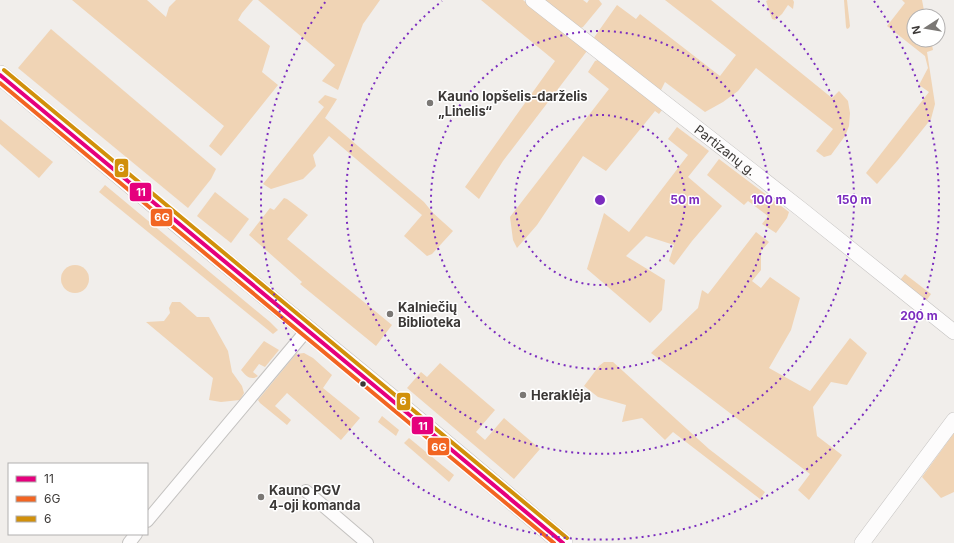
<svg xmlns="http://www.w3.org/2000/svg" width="954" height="543" font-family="Inter,sans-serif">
	<rect width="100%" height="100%" fill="#f1eeeb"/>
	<g fill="#f0d4b5">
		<path d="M 72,0 L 147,0 L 166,17 L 169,7 L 176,0 L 253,0 L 242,13 L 238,20 L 270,46 L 262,72 L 278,85 L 221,156 L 209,146 L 224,126 Z"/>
		<path d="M 258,0 L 380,0 L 363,24 L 338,90 L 322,81 L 335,65 Z"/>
		<path d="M 481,0 L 523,0 L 587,51 L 503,161 L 479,199 L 465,187 L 555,61 Z"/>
		<path d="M 542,0 L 583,0 L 587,3 L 589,0 L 599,0 L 602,4 L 583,27 L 578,29 Z"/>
		<path d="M 665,0 L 711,0 L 832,98 L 839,91 L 848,101 L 850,113 L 849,126 L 845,136 L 831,155 L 824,157 L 816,151 L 833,129 L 756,68 L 738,91 L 723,102 L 705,112 L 665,82 L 660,92 L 593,39 L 617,5 L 636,19 L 640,14 L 720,76 L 736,55 Z"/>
		<path d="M 768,0 L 793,0 L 794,2 L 793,9 L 788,5 L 782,14 L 775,20 L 772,19 L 766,1 Z"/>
		<path d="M 844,0 L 847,0 L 850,26 L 849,28 L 847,29 L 846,27 Z"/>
		<path d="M 902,0 L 922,0 L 925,16 L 914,16 L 914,40 L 931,40 L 933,50 L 927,52 L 935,104 L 931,119 L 898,160 L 877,184 L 866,173 L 929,92 L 919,85 L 928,68 L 925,56 L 887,26 L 905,3 Z"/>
		<path d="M 51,29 L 216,169 L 211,179 L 188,208 L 18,68 Z"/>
		<path d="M 598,60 L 662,110 L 659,114 L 655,111 L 606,171 L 583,156 L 537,225 L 517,248 L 513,240 L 510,217 L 609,89 L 588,72 L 595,61 Z"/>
		<path d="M 325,95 L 337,99 L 325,118 L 424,202 L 433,213 L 453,231 L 432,254 L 427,256 L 404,236 L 422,215 L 329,136 L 313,155 L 316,166 L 303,179 L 271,189 L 263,184 L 324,107 L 318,102 Z"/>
		<path d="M 0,119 L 53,162 L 39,178 L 0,144 Z"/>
		<path d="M 677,127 L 709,151 L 688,177 L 722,206 L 692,241 L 674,265 L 669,261 L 674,245 L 646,236 L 626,256 L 665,280 L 662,310 L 650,323 L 587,269 L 604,213 L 629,232 L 688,155 L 668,139 Z"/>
		<path d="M 719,159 L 789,212 L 787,218 L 776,233 L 762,224 L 768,216 L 748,201 L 744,205 L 707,175 Z"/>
		<path d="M 105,185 L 270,322 L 278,330 L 273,334 L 99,192 Z"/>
		<path d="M 215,192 L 249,219 L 231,243 L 197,216 Z"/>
		<path d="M 284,198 L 287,199 L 308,215 L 287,239 L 392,325 L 376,346 L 300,284 L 302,282 L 249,235 L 270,208 L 274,210 Z"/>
		<path d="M 756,232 L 769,242 L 761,251 L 761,270 L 752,281 L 761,288 L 770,277 L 800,298 L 791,330 L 769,368 L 810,391 L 850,338 L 867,353 L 847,385 L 831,382 L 813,407 L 817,436 L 842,455 L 809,500 L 798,490 L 810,474 L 651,353 L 698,308 L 702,290 L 708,294 Z"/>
		<circle cx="75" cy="279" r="14"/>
		<path d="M 905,274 L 931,294 L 926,301 L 900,280 Z"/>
		<path d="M 172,302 L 180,302 L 197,317 L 209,317 L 228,351 L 232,372 L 242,386 L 244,393 L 240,400 L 221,402 L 209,400 L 213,378 L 146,322 L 164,321 L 170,313 L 169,308 Z"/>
		<path d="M 264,341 L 279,350 L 265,367 L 259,364 L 253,372 L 258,376 C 251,381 246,376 241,370 Z"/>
		<path d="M 304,353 L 313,358 L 332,375 L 323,388 L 360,418 L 341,440 L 287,393 L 275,406 L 291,420 L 287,425 L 260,403 L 258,400 L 296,354 Z"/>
		<path d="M 604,362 L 613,362 L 709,449 L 765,492 L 760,499 L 673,432 L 665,440 L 642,418 L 622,422 L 626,405 L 598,397 L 584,386 L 599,366 Z"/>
		<path d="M 440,363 L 495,410 L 476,432 L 485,440 L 504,418 L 540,449 L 514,479 L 407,388 L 421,372 L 427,377 Z"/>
		<path d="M 382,416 L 399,430 L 396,436 L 378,422 Z"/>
		<path d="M 954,433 L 954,492 L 941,498 L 922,477 Z"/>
		<path d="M 409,438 L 454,475 L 449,482 L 404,443 Z"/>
	</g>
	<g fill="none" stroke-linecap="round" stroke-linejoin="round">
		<defs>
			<g id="minor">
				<path d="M 306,491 L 367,543"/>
				<path d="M 147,521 L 307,330"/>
				<path d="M 129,543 L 136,534"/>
			</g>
			<g id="tertiary">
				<path id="s1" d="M 533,0 L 802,210 L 954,332"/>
				<path d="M 862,543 L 954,420"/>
			</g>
			<path id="primary" d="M 0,75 L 182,227 L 392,399 L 563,543"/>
		</defs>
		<use href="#minor" stroke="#c4c2c0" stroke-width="14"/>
		<use href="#tertiary" stroke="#c4c2c0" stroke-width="16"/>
		<use href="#primary" stroke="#c4c2c0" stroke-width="20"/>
		<use href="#minor" stroke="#fdfcfc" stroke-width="12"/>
		<use href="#tertiary" stroke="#fdfcfc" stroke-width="15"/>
		<use href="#primary" stroke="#fdfcfc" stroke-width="19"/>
		<defs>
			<path id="bus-1" d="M 0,75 C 187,231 376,386 563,543"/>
			<path id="bus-2" d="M 0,83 C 184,237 370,388 554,543"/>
			<path id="bus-3" d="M 4,70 C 191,227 380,381 567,538"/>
		</defs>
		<use href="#bus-1" stroke="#fff" stroke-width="7"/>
		<use href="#bus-2" stroke="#fff" stroke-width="7"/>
		<use href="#bus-3" stroke="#fff" stroke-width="7"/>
		<use href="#bus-1" stroke="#e5007d" stroke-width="4"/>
		<use href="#bus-2" stroke="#f26522" stroke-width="4"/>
		<use href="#bus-3" stroke="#d1900b" stroke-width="4"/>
	</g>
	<g fill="none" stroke="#7b2cbf" stroke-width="2" stroke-dasharray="2 4">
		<circle cx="600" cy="200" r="85"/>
		<circle cx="600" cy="200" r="169"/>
		<path d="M758 1A254 254 0 1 1 442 1"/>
		<path d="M874 1A339 339 0 1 1 326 1"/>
	</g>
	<g fill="#7b7875" stroke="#fff" stroke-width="1.5">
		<circle cx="430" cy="103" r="4"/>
		<circle cx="390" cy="314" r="4"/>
		<circle cx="523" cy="395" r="4"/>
		<circle cx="261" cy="497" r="4"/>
	</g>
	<circle fill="#3b3836" stroke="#fff" stroke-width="1.5" cx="363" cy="384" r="3.5"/>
	<g text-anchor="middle" stroke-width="3" stroke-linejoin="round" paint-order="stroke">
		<g font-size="13" font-weight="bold" fill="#3b3836" stroke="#fff" text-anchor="start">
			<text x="438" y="101">Kauno lopšelis-darželis<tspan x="438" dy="15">„Linelis“</tspan></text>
			<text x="398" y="312">Kalniečių<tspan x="398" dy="15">Biblioteka</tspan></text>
			<text x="531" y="400">Heraklėja</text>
			<text x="269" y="495">Kauno PGV<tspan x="269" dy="15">4-oji komanda</tspan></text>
		</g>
		<g font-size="13" fill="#3b3836" stroke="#fff">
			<text dy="5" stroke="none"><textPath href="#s1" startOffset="244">Partizanų g.</textPath></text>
		</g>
	</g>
	<circle cx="600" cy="200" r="6" fill="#7b2cbf" stroke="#fff" stroke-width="2"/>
	<g font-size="12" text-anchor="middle" font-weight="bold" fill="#7b2cbf" stroke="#fff" stroke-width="3" stroke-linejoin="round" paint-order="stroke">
		<text x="685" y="204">50 m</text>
		<text x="769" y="204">100 m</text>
		<text x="854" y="204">150 m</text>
		<text x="919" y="320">200 m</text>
	</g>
	<g stroke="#fff" stroke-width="1.5">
		<rect x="114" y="158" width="15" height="20" rx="4" fill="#d1900b"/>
		<rect x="129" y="182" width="23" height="20" rx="4" fill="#e5007d"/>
		<rect x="150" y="208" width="23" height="19" rx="4" fill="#f26522"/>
		<rect x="396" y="392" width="15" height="19" rx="4" fill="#d1900b"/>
		<rect x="411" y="416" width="23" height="19" rx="4" fill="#e5007d"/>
		<rect x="427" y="437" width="23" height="19" rx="4" fill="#f26522"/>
	</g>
	<g font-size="11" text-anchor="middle" font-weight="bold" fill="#fff">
		<text x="121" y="172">6</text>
		<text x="141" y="196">11</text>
		<text x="162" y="221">6G</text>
		<text x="403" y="405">6</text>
		<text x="423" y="430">11</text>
		<text x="439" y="451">6G</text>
	</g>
	<rect x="8" y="463" width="140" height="72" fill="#ffffff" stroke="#b1afaf"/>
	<rect x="16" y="476" width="20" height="6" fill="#e5007d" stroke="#b1afaf"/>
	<text x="44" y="483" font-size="12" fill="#3b3836">11</text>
	<rect x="16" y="496" width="20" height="6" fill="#f26522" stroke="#b1afaf"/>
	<text x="44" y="503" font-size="12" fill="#3b3836">6G</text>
	<rect x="16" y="516" width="20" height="6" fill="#d1900b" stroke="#b1afaf"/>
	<text x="44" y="523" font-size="12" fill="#3b3836">6</text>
	<g transform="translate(926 28) rotate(258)"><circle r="19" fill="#ffffff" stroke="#b1afaf"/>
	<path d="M0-3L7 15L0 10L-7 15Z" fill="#7b7875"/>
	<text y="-6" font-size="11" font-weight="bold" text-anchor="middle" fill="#3b3836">N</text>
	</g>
</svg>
